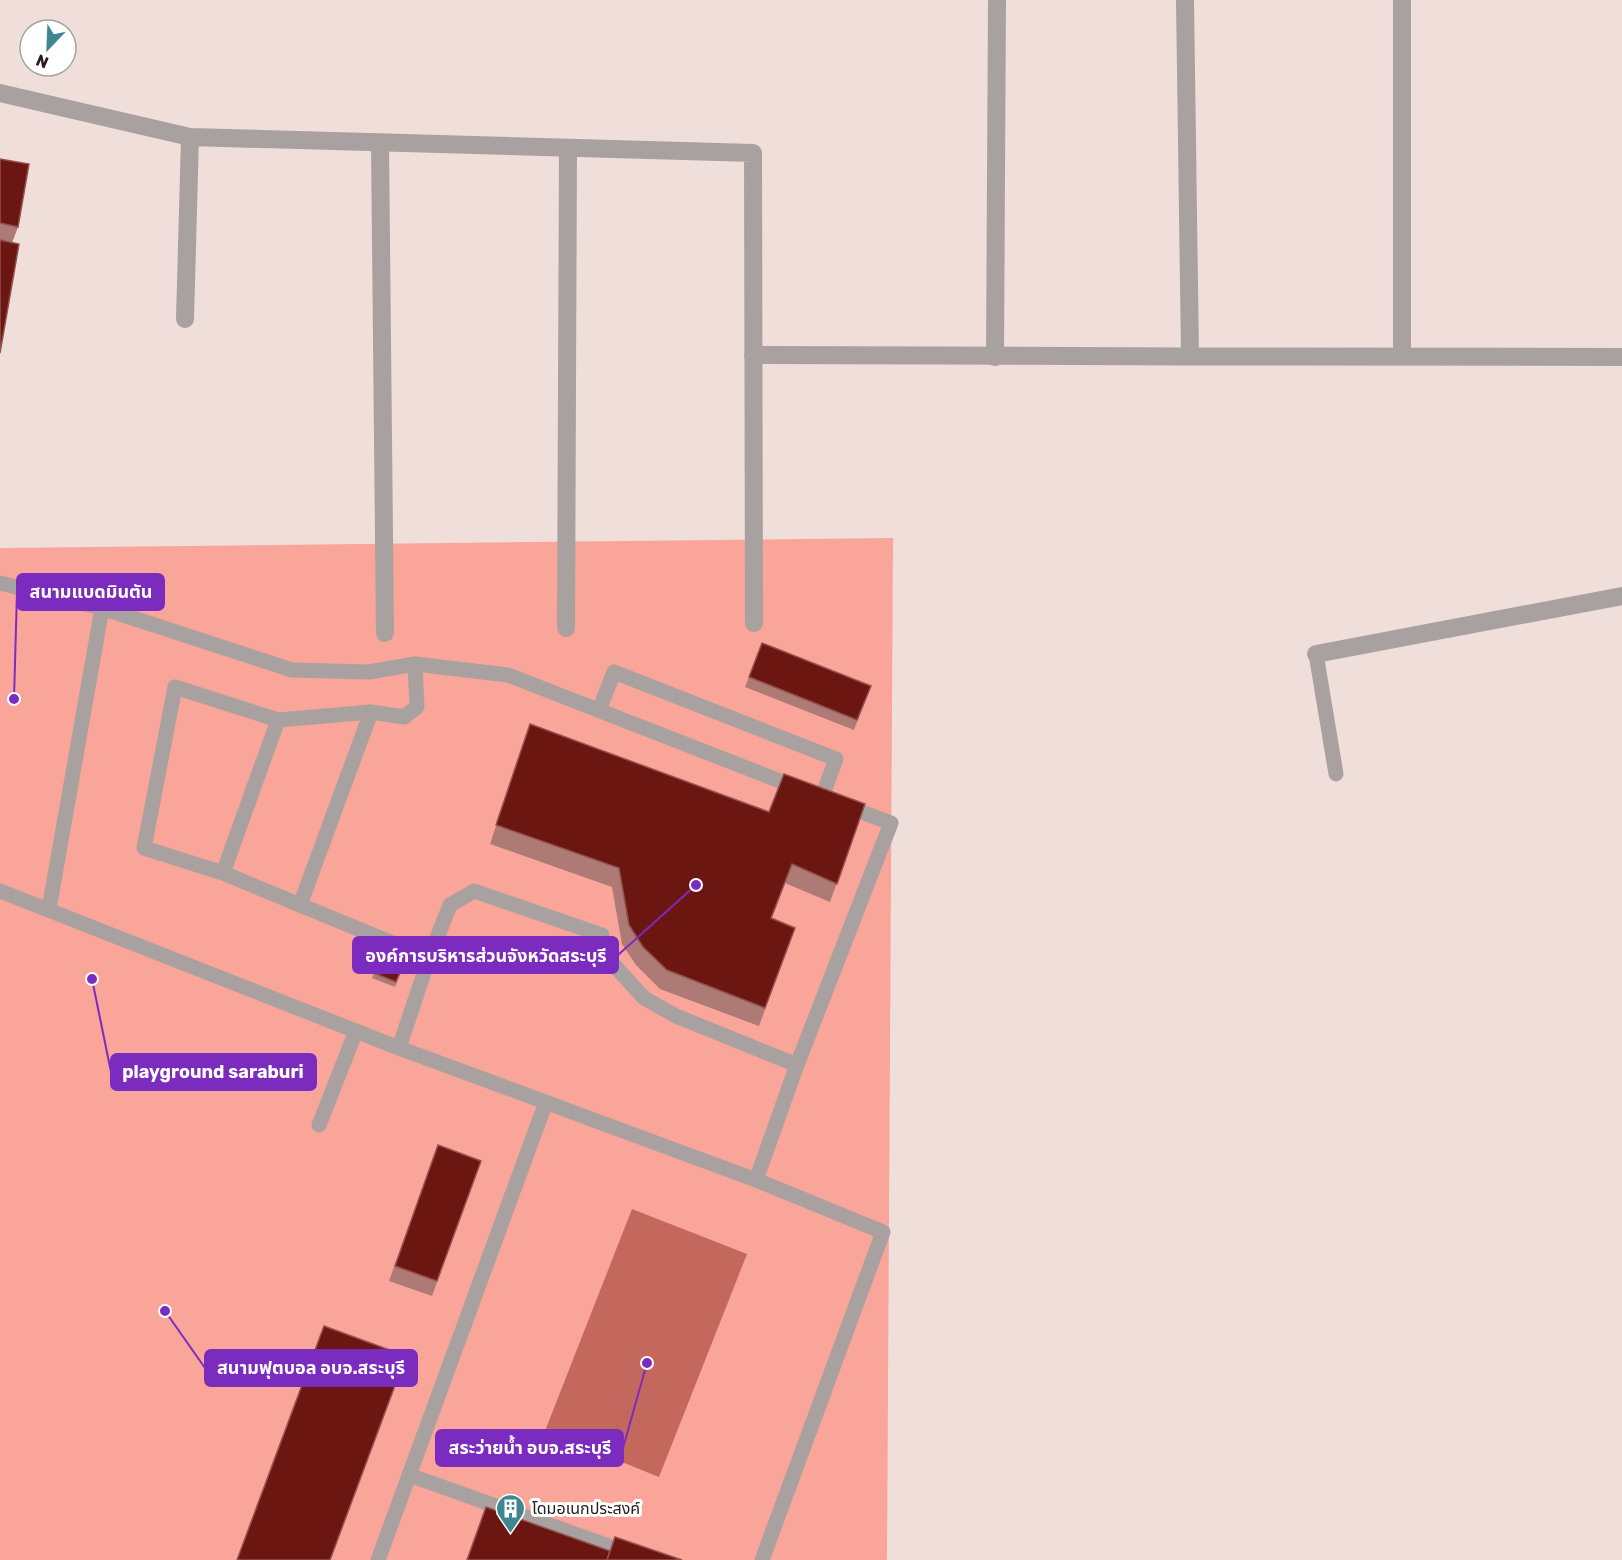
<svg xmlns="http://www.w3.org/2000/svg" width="1622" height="1560" font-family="Rubik,'Noto Sans Thai',sans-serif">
	<rect width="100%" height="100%" fill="#f0dedb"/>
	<path fill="#f9a599" d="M 893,538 L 887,1560 L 0,1560 L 0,548 Z"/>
	<path fill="#c4685d" d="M 632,1209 L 747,1254 L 659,1477 L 545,1431 Z"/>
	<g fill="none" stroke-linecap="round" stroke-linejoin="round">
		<g stroke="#a9a1a0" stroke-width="15">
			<path d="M 0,583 L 102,608 L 292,670 L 369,672 L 415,664 L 508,675 L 798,788"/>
			<path d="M 1316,654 L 1336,774"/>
			<path d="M 415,664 L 417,707 L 404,717 L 371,712 L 300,905 L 429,958"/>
			<path d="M 599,710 L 614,672 L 836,759 L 822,797"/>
			<path d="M 223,873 L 278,720"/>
			<path d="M 0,891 L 399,1048 L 756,1180 L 883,1232 L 762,1560"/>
			<path d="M 300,905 L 223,873 L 144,848 L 175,687 L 278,720 L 371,712"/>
			<path d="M 49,909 L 102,608"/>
			<path d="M 399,1048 L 429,958 L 450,905 L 474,891 L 602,935 L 605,955 L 644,998 L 676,1016 L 797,1065"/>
			<path d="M 319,1125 L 356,1031"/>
			<path d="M 756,1180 L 797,1065 L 891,823 L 843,805"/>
			<path d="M 409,1475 L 648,1560"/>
			<path d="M 378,1560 L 546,1102"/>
		</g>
		<g stroke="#a9a1a0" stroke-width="18">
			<path d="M 1185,0 L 1190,355"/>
			<path d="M 0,93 L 190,137 L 753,153 L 754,623"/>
			<path d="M 380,144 L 385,633"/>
			<path d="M 185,319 L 190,137"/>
			<path d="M 753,355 C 1043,358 1332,355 1622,357"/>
			<path d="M 1402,355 L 1402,0"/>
			<path d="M 995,357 L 997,0"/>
			<path d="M 566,628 L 568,148"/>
			<path d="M 1316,654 L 1622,596"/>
		</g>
	</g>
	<g fill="#ae7a76">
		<path d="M 0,159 L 18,227 L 12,243 L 0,353 Z"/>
		<path d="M 762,643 L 871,686 L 854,730 L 745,687 Z"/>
		<path d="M 530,724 L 769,812 L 865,804 L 830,902 L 785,883 L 772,918 L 795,928 L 759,1026 L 660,989 L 636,965 L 622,944 L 612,887 L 490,844 Z"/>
		<path d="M 383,952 L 405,961 L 395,987 L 372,978 Z"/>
		<path d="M 438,1145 L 481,1161 L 432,1296 L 389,1281 Z"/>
	</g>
	<g fill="#6c1611" stroke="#94524e" stroke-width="1.5">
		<path d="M 0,159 L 29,164 L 18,227 L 0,223 Z"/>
		<path d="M 0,240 L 19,244 L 0,353 Z"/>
		<path d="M 762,643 L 871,686 L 857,720 L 749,677 Z"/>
		<path d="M 530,724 L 769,812 L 784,774 L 865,804 L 837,884 L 792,864 L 771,918 L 795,928 L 765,1008 L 667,970 L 643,947 L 629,925 L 619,868 L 496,825 Z"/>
		<path d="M 383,952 L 405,961 L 396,982 L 374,973 Z"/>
		<path d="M 438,1145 L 481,1161 L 437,1281 L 395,1266 Z"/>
		<path d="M 324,1326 L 406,1356 L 330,1560 L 237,1560 Z"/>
		<path d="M 486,1507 L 610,1551 L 607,1560 L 467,1560 Z"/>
		<path d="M 615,1537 L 682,1560 L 607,1560 Z"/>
	</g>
	<defs>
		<symbol id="building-pin" viewBox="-11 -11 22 30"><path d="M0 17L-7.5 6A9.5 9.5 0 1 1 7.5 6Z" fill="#408691" stroke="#fff"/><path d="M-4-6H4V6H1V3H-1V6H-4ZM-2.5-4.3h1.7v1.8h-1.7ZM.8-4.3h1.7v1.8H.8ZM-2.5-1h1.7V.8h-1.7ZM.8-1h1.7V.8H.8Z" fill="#fff"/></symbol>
	</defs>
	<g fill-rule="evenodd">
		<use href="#building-pin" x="494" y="1492" width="33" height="45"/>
	</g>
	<g text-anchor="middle" stroke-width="6" stroke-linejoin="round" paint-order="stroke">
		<g font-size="16" fill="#231d1c" stroke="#fff" text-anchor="start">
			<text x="532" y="1514">โดมอเนกประสงค์</text>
		</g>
	</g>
	<path fill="none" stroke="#7b2cbf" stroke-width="2" d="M14 699L17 592M696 885L618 955M92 979L111 1072M165 1311L205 1368M647 1363L623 1448"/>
	<g fill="#7b2cbf" stroke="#fff" stroke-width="2">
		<circle cx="14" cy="699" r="6"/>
		<circle cx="696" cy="885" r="6"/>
		<circle cx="92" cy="979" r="6"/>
		<circle cx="165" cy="1311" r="6"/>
		<circle cx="647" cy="1363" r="6"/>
	</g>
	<g fill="#7b2cbf" stroke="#7b2cbf" stroke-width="2">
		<rect x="17" y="574" width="147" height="36" rx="6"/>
		<rect x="353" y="937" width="265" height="36" rx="6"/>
		<rect x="111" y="1054" width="205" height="36" rx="6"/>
		<rect x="205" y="1350" width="212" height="36" rx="6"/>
		<rect x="436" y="1430" width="187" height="36" rx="6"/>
	</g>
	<g font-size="18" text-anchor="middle" font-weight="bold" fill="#fff">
		<text x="91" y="598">สนามแบดมินตัน</text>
		<text x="486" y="962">องค์การบริหารส่วนจังหวัดสระบุรี</text>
		<text x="213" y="1078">playground saraburi</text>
		<text x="311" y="1374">สนามฟุตบอล อบจ.สระบุรี</text>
		<text x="530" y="1454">สระว่ายน้ำ อบจ.สระบุรี</text>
	</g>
	<g transform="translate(48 48) rotate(203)"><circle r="28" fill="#ffffff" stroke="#a7a5a4" stroke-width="1.5"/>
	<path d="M0-4.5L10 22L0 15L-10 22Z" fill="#408691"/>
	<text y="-9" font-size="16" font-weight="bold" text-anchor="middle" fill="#231d1c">N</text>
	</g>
</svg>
